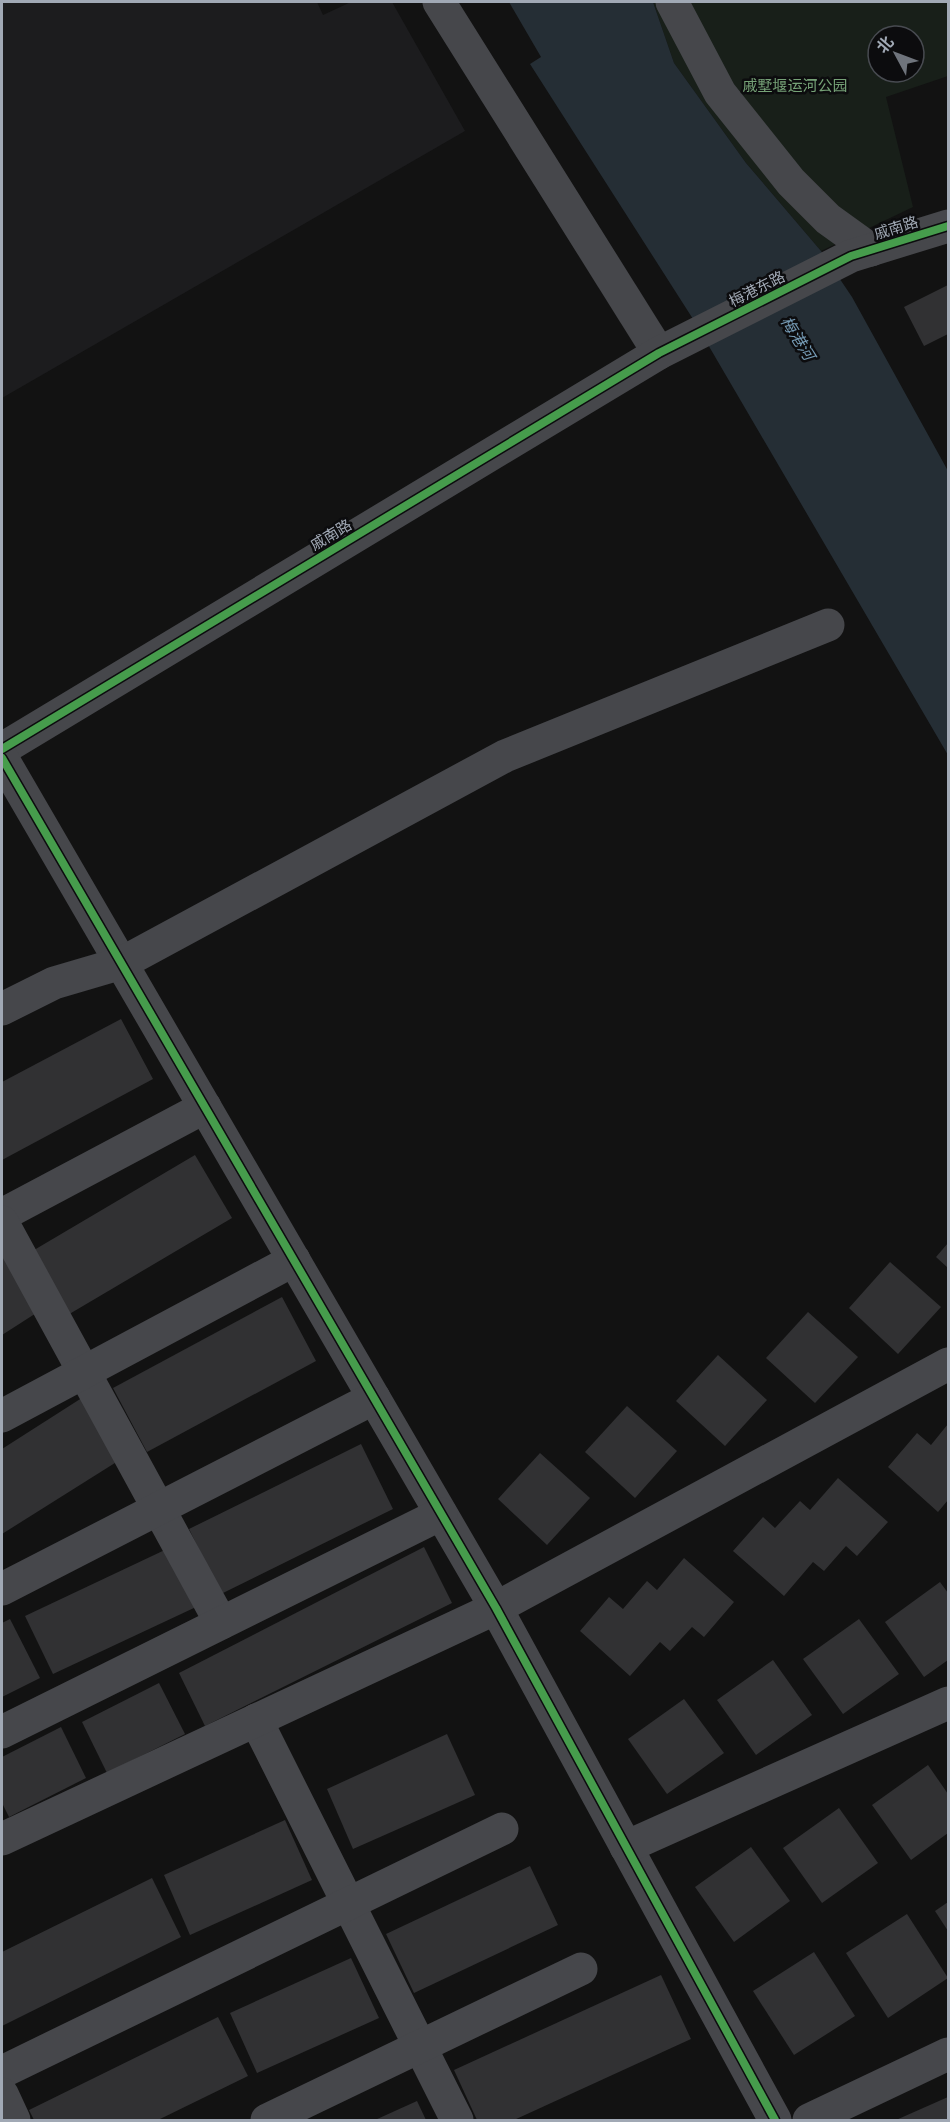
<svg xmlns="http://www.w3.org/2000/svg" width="950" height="2122" font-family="'Asap Condensed','Noto Sans SC',sans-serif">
	<rect width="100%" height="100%" fill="#121212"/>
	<path fill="#1c1c1e" d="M 2,2 L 317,2 L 323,15 L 351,2 L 392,2 L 465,131 L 2,398 Z"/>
	<path fill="#181f19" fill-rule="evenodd" d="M 653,2 L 948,2 L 948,76 L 886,97 L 913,207 L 821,251 L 746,163 L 674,63 ZM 878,36 L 914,36 L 914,72 L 878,72 Z"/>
	<path fill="#252e35" d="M 509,2 L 653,2 L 674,63 L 746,163 L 821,251 L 852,297 L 948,471 L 948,755 L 693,319 L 530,64 L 541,57 Z"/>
	<g fill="#313133">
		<path d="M 948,285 L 948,334 L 924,346 L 904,307 Z"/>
		<path d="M 121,1019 L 153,1079 L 2,1160 L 2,1082 Z"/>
		<path d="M 195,1155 L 232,1218 L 66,1316 L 29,1253 Z"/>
		<path d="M 948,1243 L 948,1268 L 936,1257 Z"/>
		<path d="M 7,1254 L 41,1310 L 2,1335 L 2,1258 Z"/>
		<path d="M 890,1262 L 941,1307 L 898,1354 L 849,1308 Z"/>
		<path d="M 282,1297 L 316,1361 L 147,1452 L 113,1388 Z"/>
		<path d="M 808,1312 L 858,1357 L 815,1403 L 766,1358 Z"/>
		<path d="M 718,1355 L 767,1400 L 725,1446 L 676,1401 Z"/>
		<path d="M 88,1394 L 126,1456 L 2,1534 L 2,1449 Z"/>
		<path d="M 627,1406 L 677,1451 L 635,1498 L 585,1452 Z"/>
		<path d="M 948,1424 L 948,1500 L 938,1512 L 888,1467 L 917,1433 L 931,1445 Z"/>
		<path d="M 361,1444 L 393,1509 L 221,1594 L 189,1529 Z"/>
		<path d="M 540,1453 L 590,1498 L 547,1545 L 498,1499 Z"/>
		<path d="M 838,1478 L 888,1522 L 857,1556 L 846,1546 L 824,1571 L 813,1562 L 784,1596 L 733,1551 L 763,1517 L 775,1528 L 800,1501 L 810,1510 Z"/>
		<path d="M 424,1547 L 452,1603 L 205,1726 L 179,1673 Z"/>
		<path d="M 169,1548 L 196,1607 L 53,1674 L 25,1616 Z"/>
		<path d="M 684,1558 L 734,1602 L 704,1637 L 692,1627 L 670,1651 L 660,1642 L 630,1676 L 580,1631 L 609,1597 L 623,1609 L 647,1581 L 657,1590 Z"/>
		<path d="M 940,1582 L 948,1593 L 948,1660 L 924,1677 L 885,1622 Z"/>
		<path d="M 10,1619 L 40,1678 L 2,1697 L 2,1623 Z"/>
		<path d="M 859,1619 L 899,1674 L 843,1714 L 803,1659 Z"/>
		<path d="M 773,1660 L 812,1715 L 756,1755 L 717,1700 Z"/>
		<path d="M 159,1683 L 185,1734 L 107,1773 L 82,1722 Z"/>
		<path d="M 684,1699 L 724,1753 L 667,1794 L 628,1739 Z"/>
		<path d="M 61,1727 L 86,1778 L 9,1817 L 2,1803 L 2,1757 Z"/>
		<path d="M 447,1734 L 475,1795 L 353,1849 L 327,1789 Z"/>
		<path d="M 928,1765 L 948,1794 L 948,1833 L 911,1860 L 872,1805 Z"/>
		<path d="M 839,1808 L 878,1863 L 822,1903 L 783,1848 Z"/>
		<path d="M 285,1820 L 312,1880 L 190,1935 L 164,1875 Z"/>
		<path d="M 751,1847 L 790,1901 L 734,1942 L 695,1887 Z"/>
		<path d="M 530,1866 L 558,1925 L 414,1993 L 386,1934 Z"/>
		<path d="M 152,1878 L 181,1937 L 2,2026 L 2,1952 Z"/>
		<path d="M 948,1902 L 948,1931 L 935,1911 Z"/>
		<path d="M 907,1914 L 948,1978 L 888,2018 L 846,1953 Z"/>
		<path d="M 814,1952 L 855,2016 L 794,2055 L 753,1991 Z"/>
		<path d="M 351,1958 L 379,2018 L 257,2073 L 230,2013 Z"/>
		<path d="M 661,1975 L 691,2039 L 514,2120 L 477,2120 L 454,2070 Z"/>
		<path d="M 218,2017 L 248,2076 L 158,2120 L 34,2120 L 29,2110 Z"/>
		<path d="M 948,2097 L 948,2120 L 896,2120 Z"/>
		<path d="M 417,2101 L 426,2120 L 375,2120 Z"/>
	</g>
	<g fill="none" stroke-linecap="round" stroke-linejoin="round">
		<g stroke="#46474b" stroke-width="33">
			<path d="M 439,2 L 659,353"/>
			<path d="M 672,2 L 720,93 L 791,182 L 828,219 L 871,250"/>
			<path d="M 2,749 L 659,353 L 851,256 L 948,226"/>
			<path d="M 2,758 L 496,1608 L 775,2120"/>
			<path d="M 2,1009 L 54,983 L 122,963 L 505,756 L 828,625"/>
			<path d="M 2,1215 L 205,1107"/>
			<path d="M 2,1222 L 221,1623"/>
			<path d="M 2,1416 L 294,1260"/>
			<path d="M 2,1589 L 374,1398"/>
			<path d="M 256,1720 L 457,2120"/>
			<path d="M 2,1732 L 441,1514"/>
			<path d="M 2,1839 L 496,1608 L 948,1364"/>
			<path d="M 626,1847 L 948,1703"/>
			<path d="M 2,2072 L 502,1829"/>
			<path d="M 2,2094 L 14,2120"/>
			<path d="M 267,2120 L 581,1969"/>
			<path d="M 809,2120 L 948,2054"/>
		</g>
		<defs>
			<g id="cycleway">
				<path d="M 2,749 L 659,353 L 851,256 L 948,226"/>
				<path d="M 2,758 L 496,1608 L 775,2120"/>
			</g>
		</defs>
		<use href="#cycleway" stroke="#0c0c0e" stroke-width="11"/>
		<use href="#cycleway" stroke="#469c4c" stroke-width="8"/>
	</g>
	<g text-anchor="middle" stroke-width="5" stroke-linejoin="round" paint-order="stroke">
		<g font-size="15" fill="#76a277" stroke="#0c0c0e">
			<text x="795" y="91">戚墅堰运河公园</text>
		</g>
		<g font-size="15" fill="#a1a9b5" stroke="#0c0c0e">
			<text transform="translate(896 228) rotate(-17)" y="5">戚南路</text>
			<text transform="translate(757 289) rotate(-27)" y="5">梅港东路</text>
			<text transform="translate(331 535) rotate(-31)" y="5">戚南路</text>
		</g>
		<g font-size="16" font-style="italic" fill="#759ab4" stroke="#0c0c0e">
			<text transform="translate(798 338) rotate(58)" y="6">梅港河</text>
		</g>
	</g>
	<rect width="950" height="2122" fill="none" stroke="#a1a9b5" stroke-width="6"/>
	<g transform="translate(896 54) rotate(311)"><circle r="28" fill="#0c0c0e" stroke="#484b51" stroke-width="1.5"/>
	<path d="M0-4.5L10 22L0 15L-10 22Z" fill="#6f747c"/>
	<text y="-9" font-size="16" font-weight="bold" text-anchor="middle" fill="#a1a9b5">北</text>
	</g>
</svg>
